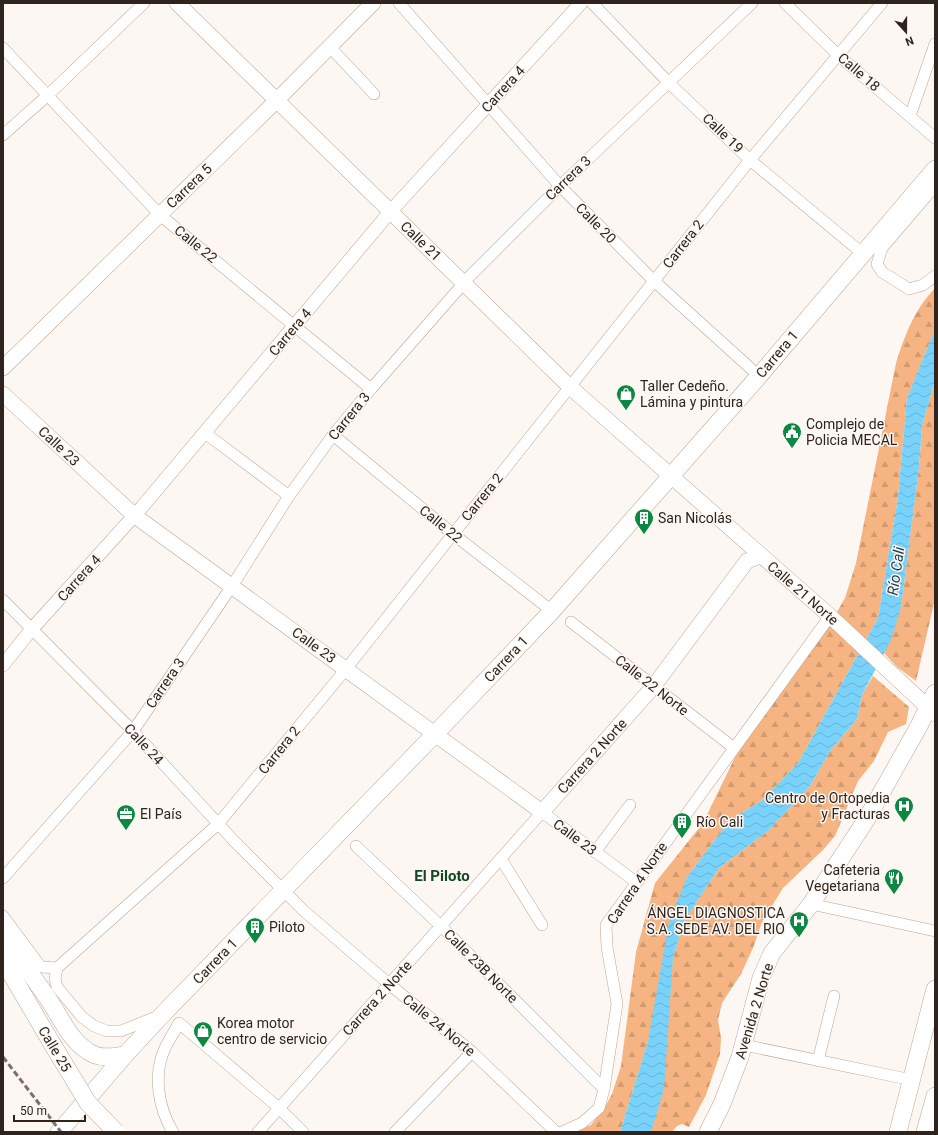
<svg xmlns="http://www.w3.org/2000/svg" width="938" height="1135" font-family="Roboto,sans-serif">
	<defs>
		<pattern id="forest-firs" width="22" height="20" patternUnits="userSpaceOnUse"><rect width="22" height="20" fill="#f5b481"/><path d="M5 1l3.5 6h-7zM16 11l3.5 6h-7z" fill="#d29b6f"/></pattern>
		<pattern id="water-waves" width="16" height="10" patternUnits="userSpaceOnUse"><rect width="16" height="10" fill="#79d2fa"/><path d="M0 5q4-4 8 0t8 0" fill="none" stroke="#69b4d6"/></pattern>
	</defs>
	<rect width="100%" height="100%" fill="#fdf7f3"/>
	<g fill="url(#forest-firs)">
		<path d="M 935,288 L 935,329 L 907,398 L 898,497 L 878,618 L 798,763 L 760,802 L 730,820 L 687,877 L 648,1041 L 620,1132 L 575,1132 L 591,1125 L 604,1109 L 612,1094 L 621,1066 L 636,952 L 655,883 L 703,823 L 739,749 L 833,619 L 845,598 L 856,563 L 896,363 C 905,335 914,310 935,288 Z"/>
		<path d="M 935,380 L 935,599 L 916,681 L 897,667 L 884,653 L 901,607 L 919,468 L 922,426 Z"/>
		<path d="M 873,676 L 909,707 L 906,724 L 888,732 L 874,761 L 858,781 L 835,836 L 823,850 L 783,888 L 762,922 L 753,948 L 741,974 L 722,1003 L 718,1020 L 721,1038 L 720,1054 L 706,1095 L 689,1127 L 682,1124 L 677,1126 L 672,1132 L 651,1132 L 673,958 L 684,921 L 719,868 L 769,830 L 810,786 L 830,751 L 857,719 L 862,695 Z"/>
	</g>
	<path fill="url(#water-waves)" d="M 935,329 L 935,380 L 922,426 L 919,468 L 901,607 L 891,640 L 862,695 L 857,719 L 830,751 L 810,786 L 769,830 L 719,868 L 684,921 L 673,958 L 664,1089 L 651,1132 L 620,1132 L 648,1041 L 669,922 L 687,877 L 730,820 L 760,802 L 798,763 L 878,618 L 898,497 L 907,398 Z"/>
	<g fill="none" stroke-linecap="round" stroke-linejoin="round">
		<defs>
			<g id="minor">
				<path d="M 399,3 L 560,186 L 654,281 L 759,376"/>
				<path d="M 592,3 L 669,83 L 750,160 L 862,253"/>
				<path d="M 785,3 L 838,55 L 935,138"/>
				<path d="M 329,46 L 374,94"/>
				<path d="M 3,48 L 160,215 L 371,389"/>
				<path d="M 910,116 L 935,44"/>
				<path d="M 3,135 L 47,96 L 144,3"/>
				<path d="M 935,186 L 882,248 L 877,264 L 882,272 L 909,289 L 923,285 L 935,276"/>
				<path d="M 205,433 L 289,496"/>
				<path d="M 333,435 L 453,534 L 552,611"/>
				<path d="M 3,600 L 133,731 L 235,842 L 304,911 L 389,984 L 472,1052 L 556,1132"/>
				<path d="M 571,622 L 734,748"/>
				<path d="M 356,846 L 446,931 L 604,1089"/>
				<path d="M 595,852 L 630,805"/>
				<path d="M 501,859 L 542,925"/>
				<path d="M 3,878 L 133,731 L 232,586 L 289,496 L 333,435 L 371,389 L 470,276 L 560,186 L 752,3"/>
				<path d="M 811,904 L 935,931"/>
				<path d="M 3,916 L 41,967 L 57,968"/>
				<path d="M 156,1017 L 121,1031 L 107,1031 L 94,1026 L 82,1017 L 57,987 L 55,979 L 57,968 L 218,824 L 346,669 L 750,160 L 882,3"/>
				<path d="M 744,1045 L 912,1080"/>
				<path d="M 818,1061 L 834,996"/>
				<path d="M 173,1132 C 158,1108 153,1074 165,1048 C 169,1040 174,1032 179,1023 L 279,1108 L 303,1132"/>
				<path d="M 258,1132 L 542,812 L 636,882"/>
				<path d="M 395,1132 L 472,1052"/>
				<path d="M 562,1132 L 582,1123 L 599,1108 L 604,1089 L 617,1004 L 607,947 L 606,925 L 830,616"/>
			</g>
			<path id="tertiary" d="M 3,665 L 31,630 L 142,507 L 390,212 L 581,3"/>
			<g id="secondary">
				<path d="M 177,3 L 570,387 L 830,616 L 935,714"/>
				<path d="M 3,368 L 271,106 L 373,3"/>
				<path d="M 3,394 L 135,516 L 542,812 L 653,687 L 747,561 L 760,556"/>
			</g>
			<g id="primary">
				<path d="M 3,935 C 18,956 32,976 47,997 C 61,1017 71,1045 95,1055 C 105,1059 115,1056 125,1055"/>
				<path d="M 3,960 L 51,1042"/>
				<path d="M 59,1132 L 125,1055 L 163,1014 L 435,734 L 552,611 L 759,376 L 935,169"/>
				<path d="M 708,1132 L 722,1104 L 740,1057 L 761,978 L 772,953 L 811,904 L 866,820 L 919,726 L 935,693"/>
				<path d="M 898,1132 L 935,989"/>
				<path d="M 925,1132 L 935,1096"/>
			</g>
		</defs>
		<use href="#minor" stroke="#bca491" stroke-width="12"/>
		<use href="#tertiary" stroke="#bca491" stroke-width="14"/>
		<use href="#secondary" stroke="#bca491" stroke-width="16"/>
		<use href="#primary" stroke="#bca491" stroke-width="18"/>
		<use href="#minor" stroke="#fff" stroke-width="11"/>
		<use href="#tertiary" stroke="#fff" stroke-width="13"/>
		<use href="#secondary" stroke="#fff" stroke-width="15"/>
		<use href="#primary" stroke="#fff" stroke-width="17"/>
		<path stroke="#7a716b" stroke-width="3" stroke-dasharray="6 3" stroke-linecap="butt" d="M 3,1057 L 61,1132"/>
		<defs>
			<path id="primary-bridge" d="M 51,1042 L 88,1103 L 116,1132"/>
		</defs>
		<use href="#primary-bridge" stroke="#bca491" stroke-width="18" stroke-linecap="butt"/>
		<use href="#primary-bridge" stroke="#fff" stroke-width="17"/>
	</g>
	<defs>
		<symbol id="shop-pin" viewBox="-11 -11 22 30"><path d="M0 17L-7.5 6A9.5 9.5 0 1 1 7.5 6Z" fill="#0d8843" stroke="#fdf7f3"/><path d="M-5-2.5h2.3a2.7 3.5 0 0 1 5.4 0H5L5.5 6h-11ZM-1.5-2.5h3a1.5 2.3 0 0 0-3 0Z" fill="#fff"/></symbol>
		<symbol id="civic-pin" viewBox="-11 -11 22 30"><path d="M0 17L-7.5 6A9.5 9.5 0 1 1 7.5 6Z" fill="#0d8843" stroke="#fdf7f3"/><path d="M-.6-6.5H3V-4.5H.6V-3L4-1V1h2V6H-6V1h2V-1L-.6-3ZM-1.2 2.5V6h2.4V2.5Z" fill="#fff"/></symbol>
		<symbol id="building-pin" viewBox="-11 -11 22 30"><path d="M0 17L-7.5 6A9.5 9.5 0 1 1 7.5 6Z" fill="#0d8843" stroke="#fdf7f3"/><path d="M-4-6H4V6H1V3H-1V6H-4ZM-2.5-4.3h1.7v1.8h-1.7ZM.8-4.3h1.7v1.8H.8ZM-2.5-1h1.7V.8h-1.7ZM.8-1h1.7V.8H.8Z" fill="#fff"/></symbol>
		<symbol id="hospital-pin" viewBox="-11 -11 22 30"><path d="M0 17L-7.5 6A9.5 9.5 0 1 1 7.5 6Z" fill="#0d8843" stroke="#fdf7f3"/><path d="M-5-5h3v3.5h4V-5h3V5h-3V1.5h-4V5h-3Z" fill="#fff"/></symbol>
		<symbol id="office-pin" viewBox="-11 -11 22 30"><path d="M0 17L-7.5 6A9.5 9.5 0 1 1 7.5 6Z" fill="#0d8843" stroke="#fdf7f3"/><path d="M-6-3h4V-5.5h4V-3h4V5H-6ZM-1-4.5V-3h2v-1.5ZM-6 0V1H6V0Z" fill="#fff"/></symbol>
		<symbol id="restaurant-pin" viewBox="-11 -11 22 30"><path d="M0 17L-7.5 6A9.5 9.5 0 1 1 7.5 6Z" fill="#0d8843" stroke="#fdf7f3"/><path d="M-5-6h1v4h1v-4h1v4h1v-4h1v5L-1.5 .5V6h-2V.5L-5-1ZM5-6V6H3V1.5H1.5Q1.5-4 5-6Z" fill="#fff"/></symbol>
	</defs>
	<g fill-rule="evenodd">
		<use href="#shop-pin" x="615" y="383" width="22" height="30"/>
		<use href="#civic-pin" x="781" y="421" width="22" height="30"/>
		<use href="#building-pin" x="633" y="507" width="22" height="30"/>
		<use href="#hospital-pin" x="893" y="795" width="22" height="30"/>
		<use href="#office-pin" x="115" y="803" width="22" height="30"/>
		<use href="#building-pin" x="671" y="811" width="22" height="30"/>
		<use href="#restaurant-pin" x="883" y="867" width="22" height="30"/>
		<use href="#hospital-pin" x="788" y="910" width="22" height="30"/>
		<use href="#building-pin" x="244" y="916" width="22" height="30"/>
		<use href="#shop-pin" x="192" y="1020" width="22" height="30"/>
	</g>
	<g text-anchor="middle" stroke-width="3" stroke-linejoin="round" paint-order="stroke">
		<g font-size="14" fill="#2e241d" stroke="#fdf7f3">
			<text transform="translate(859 72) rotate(41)" y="5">Calle 18</text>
			<text transform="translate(503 89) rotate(-48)" y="5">Carrera 4</text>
			<text transform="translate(723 133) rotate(44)" y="5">Calle 19</text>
			<text transform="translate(568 178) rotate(-44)" y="5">Carrera 3</text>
			<text transform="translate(189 186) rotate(-44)" y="5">Carrera 5</text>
			<text transform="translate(596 223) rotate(45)" y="5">Calle 20</text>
			<text transform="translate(421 241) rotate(44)" y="5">Calle 21</text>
			<text transform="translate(196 244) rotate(39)" y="5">Calle 22</text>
			<text transform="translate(683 244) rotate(-52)" y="5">Carrera 2</text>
			<text transform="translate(290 332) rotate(-50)" y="5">Carrera 4</text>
			<text transform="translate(777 354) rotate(-50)" y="5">Carrera 1</text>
			<text transform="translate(349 416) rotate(-51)" y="5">Carrera 3</text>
			<text transform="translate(59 446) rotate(43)" y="5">Calle 23</text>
			<text transform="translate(482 497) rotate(-51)" y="5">Carrera 2</text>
			<text transform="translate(441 524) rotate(39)" y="5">Calle 22</text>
			<text transform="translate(79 578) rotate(-48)" y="5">Carrera 4</text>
			<text transform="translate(803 593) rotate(41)" y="5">Calle 21 Norte</text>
			<text transform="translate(314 645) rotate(36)" y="5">Calle 23</text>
			<text transform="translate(506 659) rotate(-47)" y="5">Carrera 1</text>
			<text transform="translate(165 683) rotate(-56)" y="5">Carrera 3</text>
			<text transform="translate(652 685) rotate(38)" y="5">Calle 22 Norte</text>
			<text transform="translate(144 744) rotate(47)" y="5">Calle 24</text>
			<text transform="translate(279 750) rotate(-51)" y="5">Carrera 2</text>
			<text transform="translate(592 756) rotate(-48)" y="5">Carrera 2 Norte</text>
			<text transform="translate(575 837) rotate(37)" y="5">Calle 23</text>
			<text transform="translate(637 883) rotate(-56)" y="5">Carrera 4 Norte</text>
			<text transform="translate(215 961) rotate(-46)" y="5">Carrera 1</text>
			<text transform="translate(481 966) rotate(45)" y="5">Calle 23B Norte</text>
			<text transform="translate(377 998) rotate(-48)" y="5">Carrera 2 Norte</text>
			<text transform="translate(754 1011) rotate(-73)" y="5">Avenida 2 Norte</text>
			<text transform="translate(439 1025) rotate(39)" y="5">Calle 24 Norte</text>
			<text transform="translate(55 1049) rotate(59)" y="5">Calle 25</text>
		</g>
		<g font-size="14" fill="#2e241d" stroke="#fdf7f3" text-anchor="start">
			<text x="640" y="391">Taller Cedeño.<tspan x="640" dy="16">Lámina y pintura</tspan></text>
			<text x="806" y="429">Complejo de<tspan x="806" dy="16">Policia MECAL</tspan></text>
			<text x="658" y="523">San Nicolás</text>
			<text x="890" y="803" text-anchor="end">Centro de Ortopedia<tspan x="890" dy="16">y Fracturas</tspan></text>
			<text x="140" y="819">El País</text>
			<text x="696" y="827">Río Cali</text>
			<text x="880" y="875" text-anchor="end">Cafeteria<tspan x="880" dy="16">Vegetariana</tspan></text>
			<text x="785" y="918" text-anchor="end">ÁNGEL DIAGNOSTICA<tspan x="785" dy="16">S.A. SEDE AV. DEL RIO</tspan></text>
			<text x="269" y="932">Piloto</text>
			<text x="217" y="1028">Korea motor<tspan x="217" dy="16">centro de servicio</tspan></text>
		</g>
		<g font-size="15" font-style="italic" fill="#163e4f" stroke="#fdf7f3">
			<text transform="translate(896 571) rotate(-82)" y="5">Río Cali</text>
		</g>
		<g font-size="15" font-weight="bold" fill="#134624" stroke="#fdf7f3">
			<text x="442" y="881">El Piloto</text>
		</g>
	</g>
	<rect width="938" height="1135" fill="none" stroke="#2e241d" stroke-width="8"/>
	<g transform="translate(906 32) rotate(159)" stroke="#fdf7f3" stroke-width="3" paint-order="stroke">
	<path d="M0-3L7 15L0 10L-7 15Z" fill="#2e241d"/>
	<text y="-6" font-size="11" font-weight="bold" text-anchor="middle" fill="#2e241d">N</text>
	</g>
	<path d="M14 1115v6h71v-6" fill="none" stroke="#2e241d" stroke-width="2"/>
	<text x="20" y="1115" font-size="12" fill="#2e241d" stroke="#fdf7f3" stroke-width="3" paint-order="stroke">50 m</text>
</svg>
